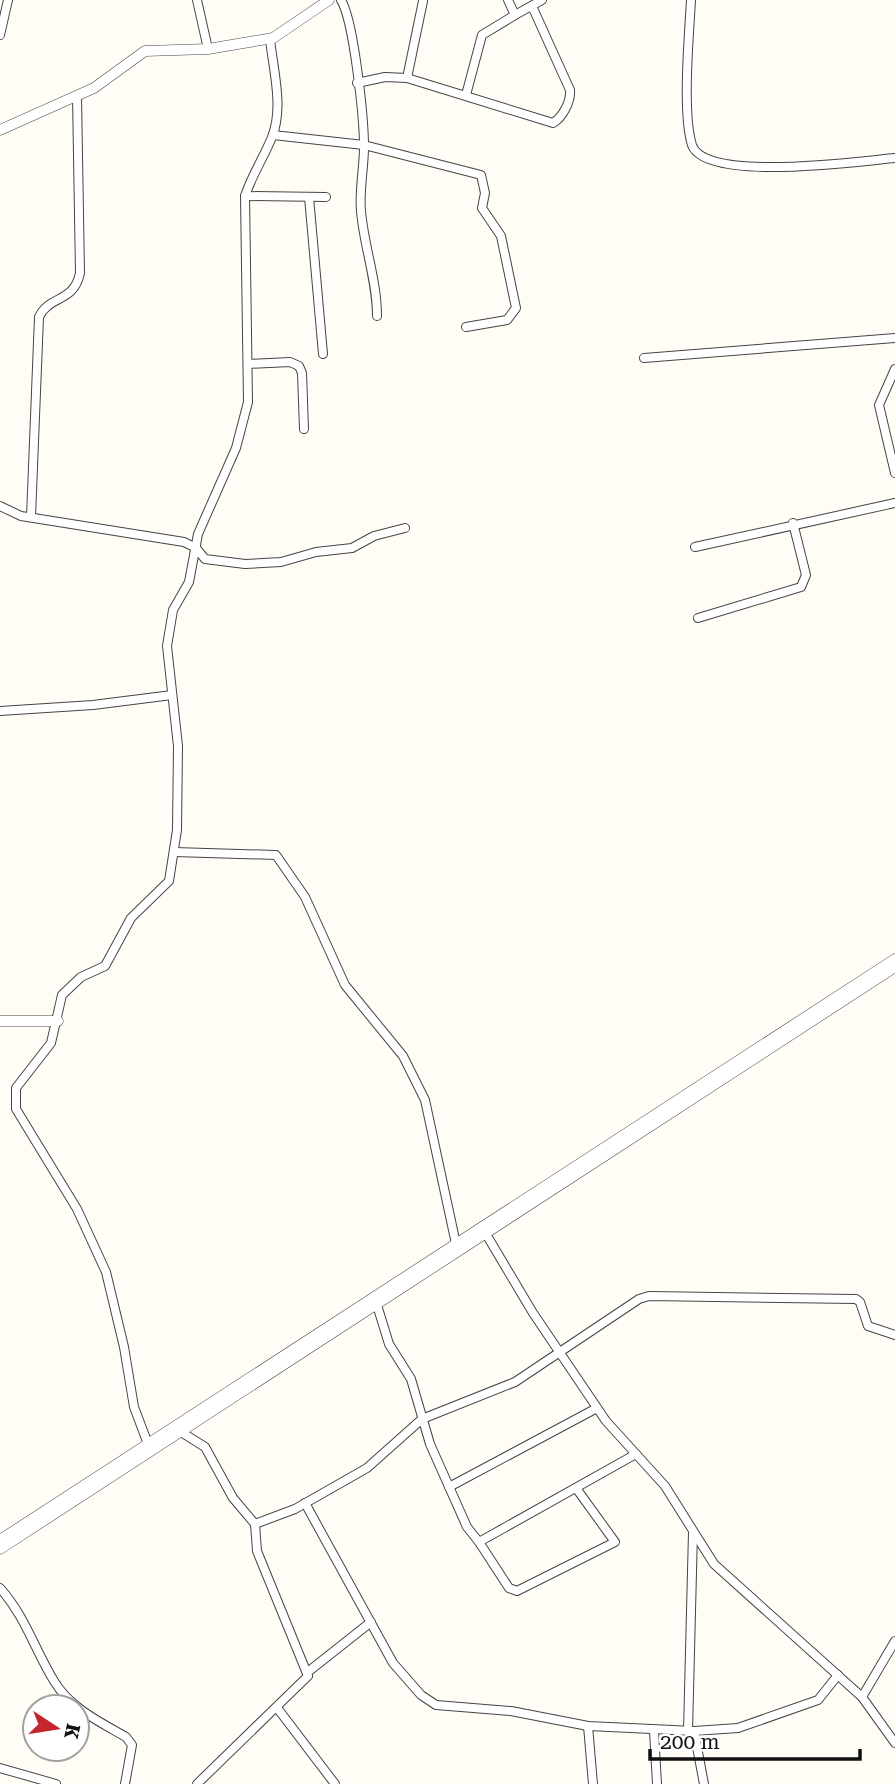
<svg xmlns="http://www.w3.org/2000/svg" width="895" height="1784" font-family="'Roboto Serif',serif">
	<rect width="100%" height="100%" fill="#fffdf5"/>
	<g fill="none" stroke-linecap="round" stroke-linejoin="round">
		<defs>
			<g id="minor">
				<path d="M 197,0 L 208,49"/>
				<path d="M 341,0 C 354,21 364,119 364,147 C 364,168 359,190 361,211 C 364,247 377,280 377,316"/>
				<path d="M 508,0 L 515,15 L 542,0"/>
				<path d="M 691,0 C 689,36 682,113 692,145 C 705,183 861,161 895,158"/>
				<path d="M 0,35 L 8,0"/>
				<path d="M 407,78 L 423,1"/>
				<path d="M 357,83 L 385,77 L 407,78 L 553,123 C 563,117 571,101 570,90 L 532,6"/>
				<path d="M 466,95 L 482,35 L 515,15"/>
				<path d="M 273,135 L 364,145 L 481,175 L 485,193 L 482,208 L 501,236 L 516,308 L 507,320 L 466,327"/>
				<path d="M 245,196 L 326,197"/>
				<path d="M 309,197 L 323,354"/>
				<path d="M 644,358 L 895,338"/>
				<path d="M 248,364 L 290,362 L 299,366 L 302,373 L 304,429"/>
				<path d="M 895,369 L 879,405 L 895,473"/>
				<path d="M 0,506 L 21,516 L 184,542 L 196,548 L 205,559 L 245,564 L 281,562 L 316,552 L 352,548 L 374,536 L 405,528"/>
				<path d="M 31,517 L 39,317 C 49,295 74,303 80,273 L 77,96"/>
				<path d="M 695,547 L 895,503"/>
				<path d="M 698,618 L 801,587 L 806,575 L 793,523"/>
				<path d="M 0,711 L 93,705 L 172,695"/>
				<path d="M 174,852 L 276,855 L 305,897 L 345,985 L 403,1056 L 425,1100 L 456,1244"/>
				<path d="M 486,1234 L 533,1313 L 606,1421 L 665,1486 L 714,1564 L 862,1697 L 895,1641"/>
				<path d="M 377,1305 L 389,1344 L 411,1379 L 430,1444 L 467,1527 L 479,1542 L 636,1454"/>
				<path d="M 178,1430 L 205,1447 L 233,1498 L 255,1524 L 295,1509 L 367,1468 L 422,1419 L 515,1382 L 639,1299 L 649,1296 L 856,1299 L 860,1302 L 868,1326 L 895,1335"/>
				<path d="M 148,1444 L 134,1407 L 124,1347 L 106,1272 L 77,1209 L 16,1109 L 16,1088 L 51,1043 L 62,995 L 81,977 L 105,966 L 131,918 L 169,881 L 177,830 L 178,746 L 167,646 L 173,610 L 189,582 L 198,534 L 236,448 L 248,402 L 245,196 C 252,175 264,157 272,137 C 284,107 273,69 270,39"/>
				<path d="M 449,1487 L 597,1408"/>
				<path d="M 305,1503 L 393,1663 L 421,1695 L 436,1705 L 511,1711 L 588,1726 L 694,1731 L 738,1728 L 818,1700 L 838,1675"/>
				<path d="M 479,1542 L 509,1588 L 517,1591 L 615,1542 L 576,1488"/>
				<path d="M 0,1588 C 25,1616 35,1650 54,1681 C 70,1708 100,1722 126,1737 L 132,1745 L 125,1784"/>
				<path d="M 309,1671 L 371,1622"/>
				<path d="M 862,1697 L 895,1743"/>
				<path d="M 278,1709 L 335,1784"/>
				<path d="M 588,1726 L 593,1784"/>
				<path d="M 654,1731 L 657,1784"/>
				<path d="M 688,1731 L 693,1532"/>
				<path d="M 694,1731 L 704,1784"/>
				<path d="M 0,1768 L 56,1784"/>
				<path d="M 197,1784 L 308,1676 L 257,1551 L 255,1524"/>
			</g>
			<g id="tertiary">
				<path d="M 0,130 L 94,88 L 145,51 L 208,49 L 273,38 L 329,0"/>
				<path d="M 0,1021 L 58,1021"/>
				<path d="M 0,1540 L 895,959"/>
				<path d="M 0,1549 L 895,967"/>
			</g>
		</defs>
		<use href="#minor" stroke="#444" stroke-width="10"/>
		<use href="#tertiary" stroke="#444" stroke-width="11"/>
		<use href="#minor" stroke="#fff" stroke-width="8"/>
		<use href="#tertiary" stroke="#fff" stroke-width="10"/>
	</g>
	<g transform="translate(56 1728) rotate(102)"><circle r="33" fill="#ffffff" stroke="#a0a0a0" stroke-width="2"/>
	<path d="M0-5L12 26L0 18L-12 26Z" fill="#c4262e"/>
	<text y="-10" font-size="19" font-weight="bold" text-anchor="middle" fill="#111111">K</text>
	</g>
	<path d="M650 1749v10h210v-10" fill="none" stroke="#111111" stroke-width="3.5"/>
	<text x="660" y="1749" font-size="21" fill="#111111" stroke="#ffffff" stroke-width="5" paint-order="stroke">200 m</text>
</svg>
